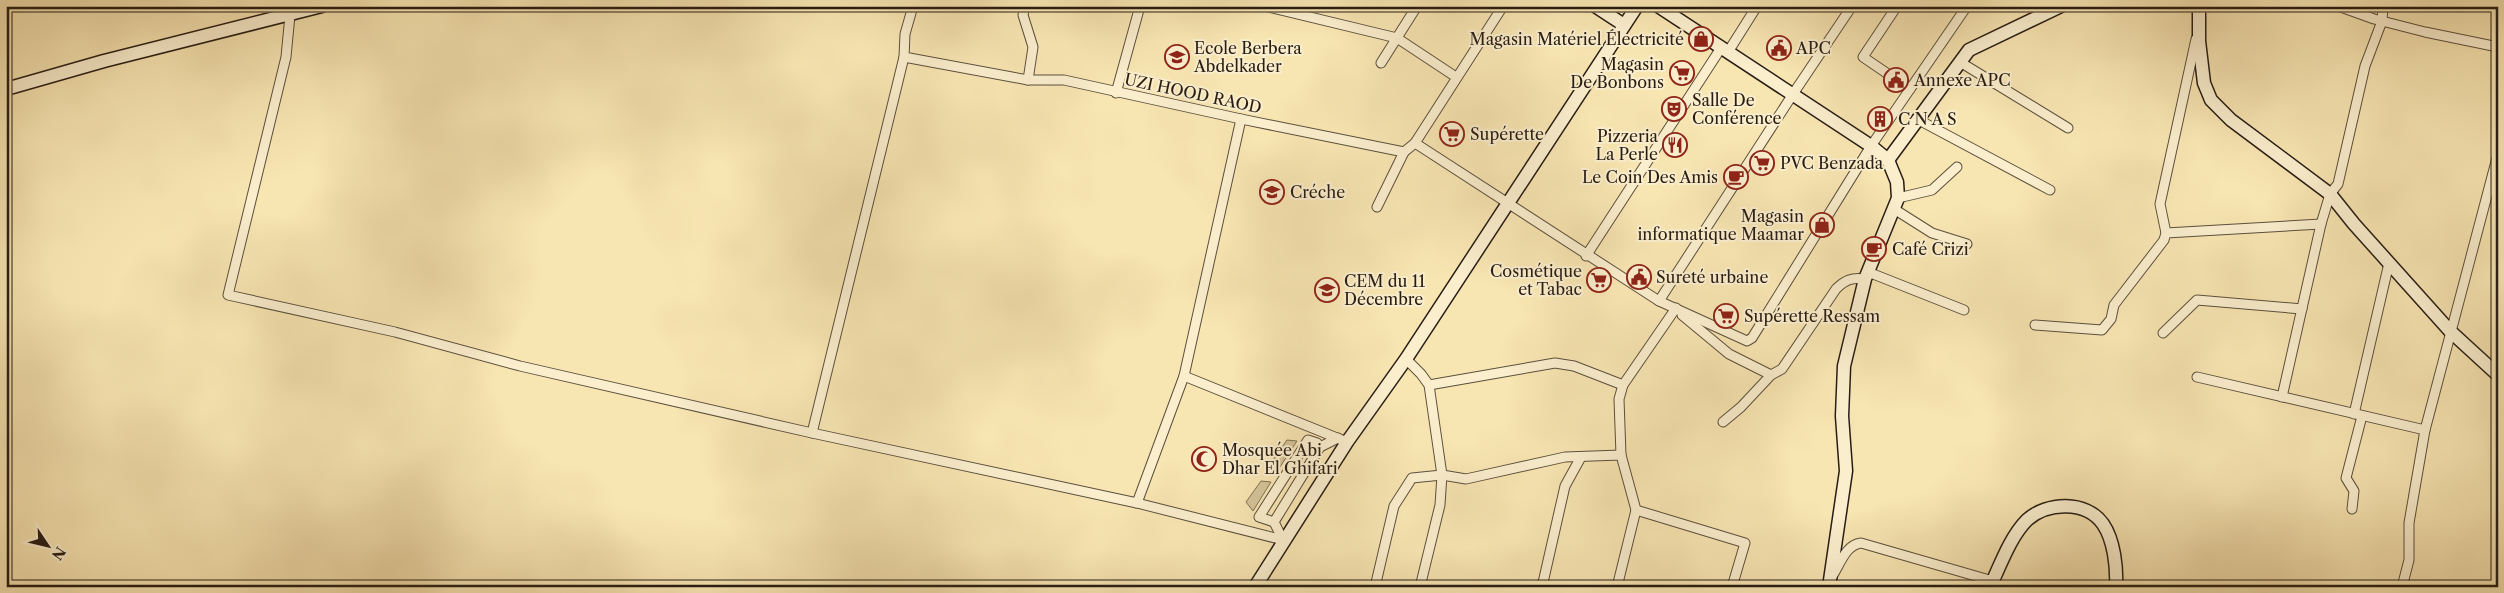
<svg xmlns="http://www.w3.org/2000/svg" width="2504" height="593" font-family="'Libre Caslon Text',serif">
	<rect width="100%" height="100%" fill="#f7e5b2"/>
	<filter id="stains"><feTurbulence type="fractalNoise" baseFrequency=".004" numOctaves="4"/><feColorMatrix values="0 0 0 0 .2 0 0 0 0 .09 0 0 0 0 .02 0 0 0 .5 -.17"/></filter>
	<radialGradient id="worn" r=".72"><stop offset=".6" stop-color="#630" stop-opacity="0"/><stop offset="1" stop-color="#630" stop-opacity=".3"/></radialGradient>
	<g fill="#d4c397" stroke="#7e7056">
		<path d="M 1287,440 L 1297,441 L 1278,470 L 1271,463 Z"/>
		<path d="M 1261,481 L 1271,482 L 1253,511 L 1246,502 Z"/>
	</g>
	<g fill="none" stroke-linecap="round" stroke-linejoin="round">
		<defs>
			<g id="street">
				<path d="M 913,6 L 905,34 L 904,57 L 1028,80 L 1064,80 L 1241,119 L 1404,152 L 1415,143 L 1659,301 L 1747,341 L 1752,338 L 1871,146 L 1967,6"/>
				<path d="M 1025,6 L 1023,15 L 1033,47 L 1028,80"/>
				<path d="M 1264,6 L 1397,38 L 1456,77"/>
				<path d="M 1897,6 L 1863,57 L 1910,89"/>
				<path d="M 2338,6 L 2374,19 L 2425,32 L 2498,47"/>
				<path d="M 290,15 L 286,57 L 228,295 L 395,332 L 520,366 L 812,433 L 1137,503 L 1283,540"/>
				<path d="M 1728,52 L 1757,6"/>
				<path d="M 1960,62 L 2068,128"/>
				<path d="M 1381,63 L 1417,6"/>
				<path d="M 1116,93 L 1140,6"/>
				<path d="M 1917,119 L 2050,190"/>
				<path d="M 1415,143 L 1503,6"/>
				<path d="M 1898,198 L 1932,190 L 1957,167"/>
				<path d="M 1377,207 L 1404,152"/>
				<path d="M 1894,209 L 1932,233 L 1967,244"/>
				<path d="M 2166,233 L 2321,224"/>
				<path d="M 1586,256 L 1721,48"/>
				<path d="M 1868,272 L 1964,310"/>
				<path d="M 1659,301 L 1793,94 L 1852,6"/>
				<path d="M 1682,315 L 1729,354 L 1771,375 L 1782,369 L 1836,289 C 1845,280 1852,277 1865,279"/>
				<path d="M 2035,325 L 2102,330 L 2111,319 L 2114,305 L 2164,240 L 2166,233 L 2160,204 L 2196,39"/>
				<path d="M 2163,333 L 2197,300 L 2302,309"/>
				<path d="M 1406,359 L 1421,374 L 1429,385 L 1442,475 L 1440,505 L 1420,587"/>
				<path d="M 1184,376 L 1347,442"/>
				<path d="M 2197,377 L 2425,430"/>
				<path d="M 1429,385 L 1555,363 L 1574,366 L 1623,385"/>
				<path d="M 2282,397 L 2321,224 L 2330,194 L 2338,184 L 2365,66 L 2382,21 L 2383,6"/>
				<path d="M 2354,414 L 2389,263"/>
				<path d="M 1723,422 L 1741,407 L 1771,375"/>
				<path d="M 812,433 L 904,57"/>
				<path d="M 1621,455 L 1619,399 L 1623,385 L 1676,308"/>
				<path d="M 1137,503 L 1184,376 L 1241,119"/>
				<path d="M 2352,509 L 2354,491 L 2346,478 L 2362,416"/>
				<path d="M 1274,522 L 1259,517 L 1308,440 L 1317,443 L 1320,447"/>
				<path d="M 1283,540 L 1274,522 L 1320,447 L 1338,438"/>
				<path d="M 1833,575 C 1841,562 1846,545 1861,543 L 1993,581"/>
				<path d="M 1375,587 L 1394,506 L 1412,478 L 1442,475 L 1466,479 L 1565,457 L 1621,455 L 1636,510 L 1745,543 L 1732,587"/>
				<path d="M 1542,587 L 1565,486 L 1581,457"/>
				<path d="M 1617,587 L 1636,510"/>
				<path d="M 2402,587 L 2409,560 L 2409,523 L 2425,430 L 2498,154"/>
			</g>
			<g id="secondary">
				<path d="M 1595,6 L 1624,25"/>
				<path d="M 1658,6 L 1871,146 L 1888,160 L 1897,182 L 1898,198 L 1865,279 L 1844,366 L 1842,416 L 1846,471 L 1829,587"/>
				<path d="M 2199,6 L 2199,41 L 2204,83 L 2211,100 L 2231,120 L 2330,194 L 2354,224 L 2450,331 L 2498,375"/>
				<path d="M 6,89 L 104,61 L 322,6"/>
				<path d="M 1888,160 L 1969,50 L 2061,6"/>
				<path d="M 1255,587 L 1347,442 L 1406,359 L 1637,6"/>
				<path d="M 1990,587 C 2000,566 2010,537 2027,520 C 2047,502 2086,500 2103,524 C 2114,540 2117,567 2116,587"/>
			</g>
		</defs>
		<use href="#street" stroke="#5c4f3c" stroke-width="11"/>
		<use href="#secondary" stroke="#281d14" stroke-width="15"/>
		<use href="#street" stroke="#faeecd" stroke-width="9"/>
		<use href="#secondary" stroke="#faeecd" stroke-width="12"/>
	</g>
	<defs>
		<symbol id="shop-ring" viewBox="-11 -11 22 22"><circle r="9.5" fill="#faeecd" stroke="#8f2418" stroke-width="1.5"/><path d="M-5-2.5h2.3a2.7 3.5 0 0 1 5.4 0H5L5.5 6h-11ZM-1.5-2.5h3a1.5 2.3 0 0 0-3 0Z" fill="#8f2418"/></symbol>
		<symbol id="civic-ring" viewBox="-11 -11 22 22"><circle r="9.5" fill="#faeecd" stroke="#8f2418" stroke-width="1.5"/><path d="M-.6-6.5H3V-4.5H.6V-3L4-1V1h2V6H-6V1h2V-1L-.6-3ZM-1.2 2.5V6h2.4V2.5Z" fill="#8f2418"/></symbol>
		<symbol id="school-ring" viewBox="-11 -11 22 22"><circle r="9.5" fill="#faeecd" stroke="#8f2418" stroke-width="1.5"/><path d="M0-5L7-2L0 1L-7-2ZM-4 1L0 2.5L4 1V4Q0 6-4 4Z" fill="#8f2418"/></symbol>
		<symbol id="supermarket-ring" viewBox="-11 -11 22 22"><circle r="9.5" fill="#faeecd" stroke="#8f2418" stroke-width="1.5"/><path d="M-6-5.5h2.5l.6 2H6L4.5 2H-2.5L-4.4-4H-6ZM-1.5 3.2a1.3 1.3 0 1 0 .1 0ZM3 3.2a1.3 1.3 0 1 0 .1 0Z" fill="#8f2418"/></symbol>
		<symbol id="theatre-ring" viewBox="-11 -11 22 22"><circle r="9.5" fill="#faeecd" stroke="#8f2418" stroke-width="1.5"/><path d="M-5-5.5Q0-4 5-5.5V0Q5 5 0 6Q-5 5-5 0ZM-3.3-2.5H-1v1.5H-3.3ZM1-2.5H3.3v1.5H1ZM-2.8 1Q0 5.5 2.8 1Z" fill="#8f2418"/></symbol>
		<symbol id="building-ring" viewBox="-11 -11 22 22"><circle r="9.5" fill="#faeecd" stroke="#8f2418" stroke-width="1.5"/><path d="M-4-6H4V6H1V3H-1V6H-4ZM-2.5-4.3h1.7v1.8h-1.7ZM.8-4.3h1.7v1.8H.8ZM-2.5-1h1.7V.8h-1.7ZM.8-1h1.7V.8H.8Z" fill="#8f2418"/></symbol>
		<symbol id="restaurant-ring" viewBox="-11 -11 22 22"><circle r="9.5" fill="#faeecd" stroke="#8f2418" stroke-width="1.5"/><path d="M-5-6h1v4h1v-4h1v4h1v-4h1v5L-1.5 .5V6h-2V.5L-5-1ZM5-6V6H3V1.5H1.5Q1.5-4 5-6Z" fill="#8f2418"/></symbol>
		<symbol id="cafe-ring" viewBox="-11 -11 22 22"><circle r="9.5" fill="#faeecd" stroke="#8f2418" stroke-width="1.5"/><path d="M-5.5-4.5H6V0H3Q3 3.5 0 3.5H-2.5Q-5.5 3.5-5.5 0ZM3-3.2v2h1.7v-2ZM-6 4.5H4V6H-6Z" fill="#8f2418"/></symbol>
		<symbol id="mosque-ring" viewBox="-11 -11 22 22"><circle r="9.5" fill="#faeecd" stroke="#8f2418" stroke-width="1.5"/><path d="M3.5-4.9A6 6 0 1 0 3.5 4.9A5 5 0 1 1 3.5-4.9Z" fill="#8f2418"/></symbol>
	</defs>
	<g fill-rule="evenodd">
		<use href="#shop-ring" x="1687" y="25" width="28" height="28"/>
		<use href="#civic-ring" x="1765" y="34" width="28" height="28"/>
		<use href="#school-ring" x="1163" y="43" width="28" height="28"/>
		<use href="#supermarket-ring" x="1668" y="59" width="28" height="28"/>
		<use href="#civic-ring" x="1882" y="66" width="28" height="28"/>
		<use href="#theatre-ring" x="1660" y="95" width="28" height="28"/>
		<use href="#building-ring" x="1866" y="105" width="28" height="28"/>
		<use href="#supermarket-ring" x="1438" y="120" width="28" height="28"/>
		<use href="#restaurant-ring" x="1661" y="131" width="28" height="28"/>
		<use href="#supermarket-ring" x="1748" y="149" width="28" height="28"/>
		<use href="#cafe-ring" x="1722" y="163" width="28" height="28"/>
		<use href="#school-ring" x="1258" y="178" width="28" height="28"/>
		<use href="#shop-ring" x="1808" y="211" width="28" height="28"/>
		<use href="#cafe-ring" x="1860" y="235" width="28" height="28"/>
		<use href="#civic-ring" x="1625" y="263" width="28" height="28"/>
		<use href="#supermarket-ring" x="1585" y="266" width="28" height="28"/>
		<use href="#school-ring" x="1313" y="276" width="28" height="28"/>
		<use href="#supermarket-ring" x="1712" y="302" width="28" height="28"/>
		<use href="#mosque-ring" x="1190" y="445" width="28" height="28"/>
	</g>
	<g text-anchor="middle" stroke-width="4" stroke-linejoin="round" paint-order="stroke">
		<g font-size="16" fill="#281d14" stroke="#faeecd" text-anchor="start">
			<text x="1684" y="45" text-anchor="end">Magasin Matériel Électricité</text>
			<text x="1194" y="54">Ecole Berbera<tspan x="1194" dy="18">Abdelkader</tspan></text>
			<text x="1796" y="54">APC</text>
			<text x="1664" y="70" text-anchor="end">Magasin<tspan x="1664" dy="18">De Bonbons</tspan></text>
			<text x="1914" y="86">Annexe APC</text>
			<text x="1692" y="106">Salle De<tspan x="1692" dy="18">Conférence</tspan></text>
			<text x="1898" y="125">C N A S</text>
			<text x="1470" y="140">Supérette</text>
			<text x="1658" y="142" text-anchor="end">Pizzeria<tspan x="1658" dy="18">La Perle</tspan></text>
			<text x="1780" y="169">PVC Benzada</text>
			<text x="1718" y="183" text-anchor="end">Le Coin Des Amis</text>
			<text x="1290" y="198">Créche</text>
			<text x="1804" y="222" text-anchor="end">Magasin<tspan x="1804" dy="18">informatique Maamar</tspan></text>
			<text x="1892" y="255">Café Crizi</text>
			<text x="1582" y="277" text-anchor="end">Cosmétique<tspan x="1582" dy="18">et Tabac</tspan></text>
			<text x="1656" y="283">Sureté urbaine</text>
			<text x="1344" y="287">CEM du 11<tspan x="1344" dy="18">Décembre</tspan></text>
			<text x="1744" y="322">Supérette Ressam</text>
			<text x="1222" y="456">Mosquée Abi<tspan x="1222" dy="18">Dhar El Ghifari</tspan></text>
		</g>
		<g font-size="16" fill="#281d14" stroke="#faeecd">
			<text transform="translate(1193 93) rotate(12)" y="6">UZI HOOD RAOD</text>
		</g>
	</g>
	<rect width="2504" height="593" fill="none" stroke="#f7e5b2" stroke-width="25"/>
	<rect x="8" y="8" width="2489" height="578" fill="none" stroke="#281d14" stroke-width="2.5"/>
	<rect x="12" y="12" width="2479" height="568" fill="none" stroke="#281d14"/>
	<g transform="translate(48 546) rotate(125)" stroke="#faeecd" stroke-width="4" paint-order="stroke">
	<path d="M0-4L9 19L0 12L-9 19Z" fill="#281d14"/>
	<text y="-8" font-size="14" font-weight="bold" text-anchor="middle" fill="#281d14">N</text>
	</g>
	<rect width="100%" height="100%" filter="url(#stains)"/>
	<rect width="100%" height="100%" fill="url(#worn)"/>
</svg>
